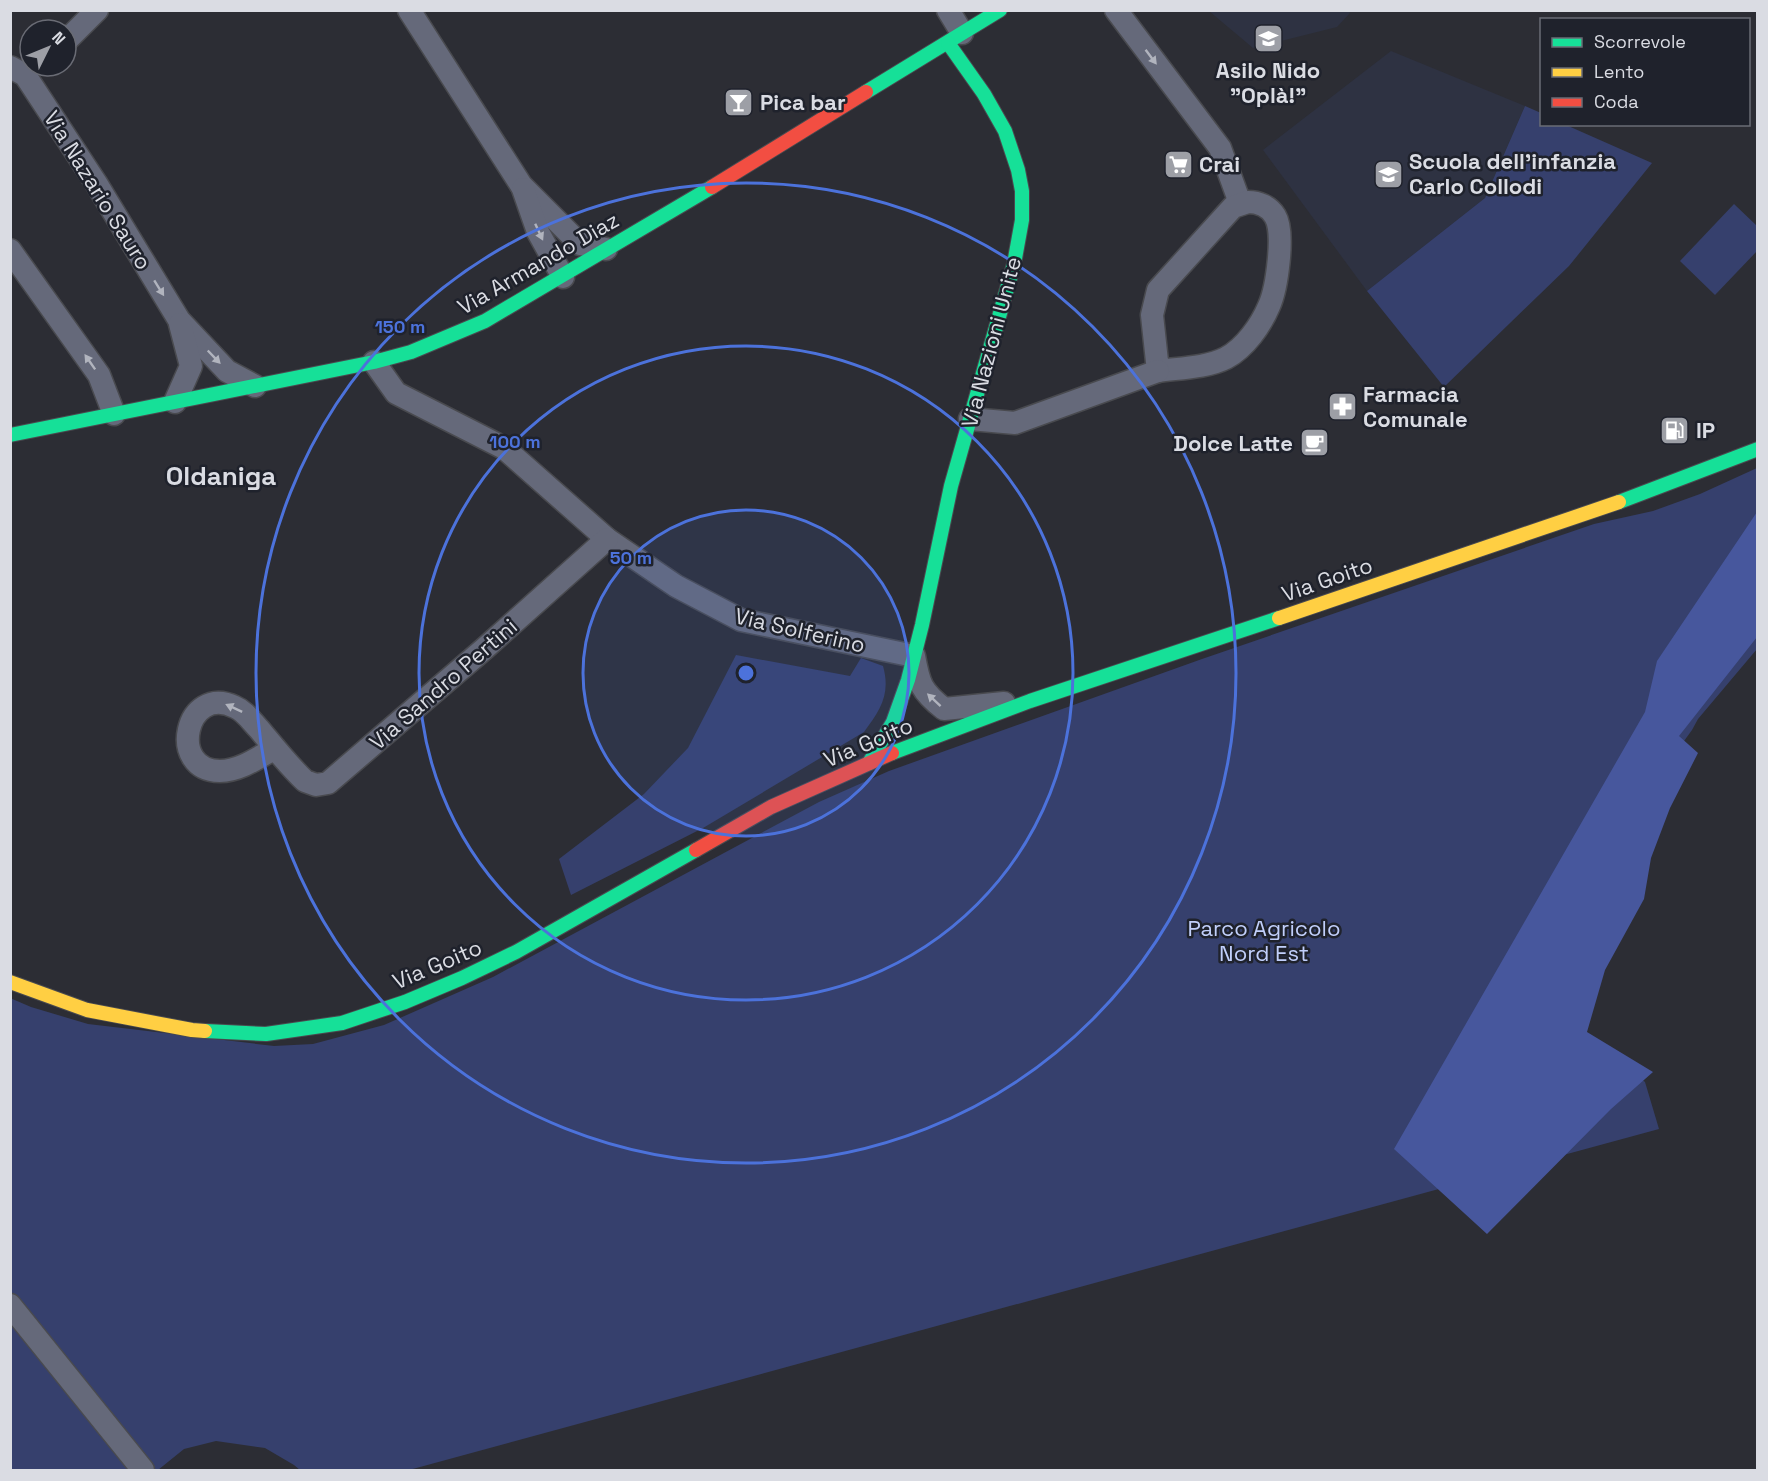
<svg xmlns="http://www.w3.org/2000/svg" width="1768" height="1481" font-family="'Space Grotesk',sans-serif">
	<rect width="100%" height="100%" fill="#2c2d34"/>
	<g fill="#2e3242">
		<path d="M 1349,10 L 1350,13 L 1337,27 L 1253,48 L 1209,11 Z"/>
		<path d="M 1391,51 L 1525,106 L 1485,198 L 1367,291 L 1263,150 Z"/>
	</g>
	<g fill="#36406d">
		<path d="M 1525,106 L 1541,113 L 1542,124 L 1566,125 L 1652,163 L 1569,266 L 1444,387 L 1367,291 L 1485,198 Z"/>
		<path d="M 1734,204 L 1757,226 L 1757,251 L 1715,295 L 1680,261 Z"/>
		<path d="M 1757,468 L 1757,649 L 1698,719 L 1692,730 L 1642,799 L 1535,1034 L 1598,1042 L 1645,1082 L 1659,1129 L 409,1470 L 300,1470 L 294,1465 L 265,1448 L 216,1441 L 184,1449 L 158,1470 L 11,1470 L 10,998 L 31,1007 L 88,1024 L 274,1046 L 313,1044 L 384,1025 L 493,977 L 819,802 L 889,771 L 1202,659 L 1594,524 L 1653,511 L 1700,494 Z"/>
		<path d="M 736,655 L 850,676 L 861,658 L 883,666 C 891,695 880,710 864,732 L 703,828 L 571,895 L 559,859 L 644,794 L 688,748 Z"/>
	</g>
	<path fill="#47579d" d="M 1757,512 L 1757,637 L 1679,736 L 1698,753 L 1670,808 L 1651,858 L 1644,899 L 1605,970 L 1587,1032 L 1653,1072 L 1611,1109 L 1487,1234 L 1394,1149 L 1645,712 L 1657,661 Z"/>
	<g fill="none" stroke-linecap="round" stroke-linejoin="round">
		<defs>
			<g id="street">
				<path d="M 409,10 L 521,185 L 580,244 L 606,249"/>
				<path d="M 948,10 L 962,33"/>
				<path d="M 1116,10 L 1220,148 L 1240,203"/>
				<path d="M 66,41 L 97,10"/>
				<path d="M 10,67 L 25,75 L 96,183 L 179,320 L 227,371 L 255,386"/>
				<path d="M 523,189 L 538,232 L 563,277"/>
				<path d="M 1248,202 C 1258,202 1269,206 1275,216 C 1285,232 1277,288 1269,306 C 1261,325 1245,348 1226,358 C 1206,368 1180,368 1158,371 L 1152,315 L 1158,290 L 1233,207 Z"/>
				<path d="M 10,250 L 99,375 L 114,414"/>
				<path d="M 374,362 L 396,393 L 504,448 L 607,539 L 676,586 L 741,620 L 914,656 C 919,684 921,691 944,709 L 1004,703"/>
				<path d="M 175,402 L 191,366 L 180,324"/>
				<path d="M 970,419 L 1015,423 L 1158,371"/>
				<path d="M 275,748 C 259,757 240,771 220,771 C 167,771 185,683 235,707 C 245,711 252,722 259,729 C 274,747 288,765 305,781 L 316,785 L 328,783 L 484,649 L 607,539"/>
				<path d="M 10,1305 L 143,1470"/>
			</g>
			<g id="fast">
				<path d="M 866,92 L 1000,10"/>
				<path d="M 10,435 L 374,362 L 411,352 L 485,321 L 712,187"/>
				<path d="M 1619,502 L 1758,449"/>
				<path d="M 892,753 L 1030,701 L 1279,618"/>
				<path d="M 869,763 L 893,722 L 908,680 L 922,625 L 951,486 L 1014,264 L 1022,220 L 1022,191 L 1018,170 L 1005,131 L 984,94 L 948,43"/>
				<path d="M 205,1031 L 266,1034 L 342,1023 L 405,1002 L 462,978 L 516,952 L 696,850"/>
			</g>
			<g id="slow">
				<path d="M 1279,618 L 1619,502"/>
				<path d="M 10,982 L 87,1010 L 192,1030 L 205,1031"/>
			</g>
			<g id="jam">
				<path d="M 712,187 L 866,92"/>
				<path d="M 696,850 L 771,807 L 892,753"/>
			</g>
		</defs>
		<use href="#street" stroke="#494a4f" stroke-width="25"/>
		<use href="#fast" stroke="#494a4f" stroke-width="16"/>
		<use href="#slow" stroke="#494a4f" stroke-width="16"/>
		<use href="#jam" stroke="#494a4f" stroke-width="16"/>
		<use href="#street" stroke="#65697a" stroke-width="22"/>
		<use href="#fast" stroke="#16e098" stroke-width="14"/>
		<use href="#slow" stroke="#ffcf43" stroke-width="14"/>
		<use href="#jam" stroke="#f24e42" stroke-width="14"/>
	</g>
	<defs><path id="oneway-solid" d="M-6-.8H1V-3.2L6.5 0L1 3.2V.8H-6Z" transform="scale(1.5)"/></defs>
	<g fill="#b1b4be">
		<use href="#oneway-solid" transform="translate(1151 57) rotate(53)"/>
		<use href="#oneway-solid" transform="translate(539 232) rotate(65)"/>
		<use href="#oneway-solid" transform="translate(159 288) rotate(58)"/>
		<use href="#oneway-solid" transform="translate(214 357) rotate(46)"/>
		<use href="#oneway-solid" transform="translate(90 362) rotate(-125)"/>
		<use href="#oneway-solid" transform="translate(934 700) rotate(-137)"/>
		<use href="#oneway-solid" transform="translate(234 708) rotate(-155)"/>
	</g>
	<circle cx="746" cy="673" r="163" fill="#4c72db" fill-opacity=".12"/>
	<g fill="none" stroke="#4c72db" stroke-width="3">
		<circle cx="746" cy="673" r="163"/>
		<circle cx="746" cy="673" r="327"/>
		<circle cx="746" cy="673" r="490"/>
	</g>
	<defs>
		<symbol id="school-square" viewBox="-11 -11 22 22"><rect x="-9" y="-9" width="18" height="18" rx="4" fill="#9d9fa6" stroke="#1f222c"/><path d="M0-5L7-2L0 1L-7-2ZM-4 1L0 2.5L4 1V4Q0 6-4 4Z" fill="#fff"/></symbol>
		<symbol id="bar-square" viewBox="-11 -11 22 22"><rect x="-9" y="-9" width="18" height="18" rx="4" fill="#9d9fa6" stroke="#1f222c"/><path d="M-6-5H6L.8 .8V4.5H3.5V6h-7V4.5H-.8V.8Z" fill="#fff"/></symbol>
		<symbol id="supermarket-square" viewBox="-11 -11 22 22"><rect x="-9" y="-9" width="18" height="18" rx="4" fill="#9d9fa6" stroke="#1f222c"/><path d="M-6-5.5h2.5l.6 2H6L4.5 2H-2.5L-4.4-4H-6ZM-1.5 3.2a1.3 1.3 0 1 0 .1 0ZM3 3.2a1.3 1.3 0 1 0 .1 0Z" fill="#fff"/></symbol>
		<symbol id="pharmacy-square" viewBox="-11 -11 22 22"><rect x="-9" y="-9" width="18" height="18" rx="4" fill="#9d9fa6" stroke="#1f222c"/><path d="M-2-6h4v4h4v4h-4v4h-4v-4h-4v-4h4Z" fill="#fff"/></symbol>
		<symbol id="fuel-square" viewBox="-11 -11 22 22"><rect x="-9" y="-9" width="18" height="18" rx="4" fill="#9d9fa6" stroke="#1f222c"/><path d="M-5.5-6h7V0h2V4h1.3V-2.5L3-4.5l.8-.8L6-3V5H2.5V1h-1V6h-7ZM-4.2-4.7v3.2H.2V-4.7Z" fill="#fff"/></symbol>
		<symbol id="cafe-square" viewBox="-11 -11 22 22"><rect x="-9" y="-9" width="18" height="18" rx="4" fill="#9d9fa6" stroke="#1f222c"/><path d="M-5.5-4.5H6V0H3Q3 3.5 0 3.5H-2.5Q-5.5 3.5-5.5 0ZM3-3.2v2h1.7v-2ZM-6 4.5H4V6H-6Z" fill="#fff"/></symbol>
	</defs>
	<g fill-rule="evenodd">
		<use href="#school-square" x="1252" y="22" width="33" height="33"/>
		<use href="#bar-square" x="722" y="86" width="33" height="33"/>
		<use href="#supermarket-square" x="1162" y="148" width="33" height="33"/>
		<use href="#school-square" x="1372" y="158" width="33" height="33"/>
		<use href="#pharmacy-square" x="1326" y="390" width="33" height="33"/>
		<use href="#fuel-square" x="1658" y="414" width="33" height="33"/>
		<use href="#cafe-square" x="1298" y="426" width="33" height="33"/>
	</g>
	<g text-anchor="middle" stroke-width="5" stroke-linejoin="round" paint-order="stroke">
		<g font-size="22" font-weight="bold" fill="#dadce3" stroke="#1f222c" text-anchor="start">
			<text x="1268" y="78" text-anchor="middle">Asilo Nido<tspan x="1268" dy="25">"Oplà!"</tspan></text>
			<text x="760" y="110">Pica bar</text>
			<text x="1409" y="169">Scuola dell'infanzia<tspan x="1409" dy="25">Carlo Collodi</tspan></text>
			<text x="1199" y="172">Crai</text>
			<text x="1363" y="402">Farmacia<tspan x="1363" dy="25">Comunale</tspan></text>
			<text x="1696" y="438">IP</text>
			<text x="1293" y="451" text-anchor="end">Dolce Latte</text>
		</g>
		<g font-size="22" fill="#dadce3" stroke="#1f222c">
			<text transform="translate(98 190) rotate(58)" y="8">Via Nazario Sauro</text>
			<text transform="translate(538 263) rotate(-30)" y="8">Via Armando Diaz</text>
			<text transform="translate(991 342) rotate(-75)" y="8">Via Nazioni Unite</text>
			<text transform="translate(1327 579) rotate(-19)" y="8">Via Goito</text>
			<text transform="translate(800 630) rotate(13)" y="8">Via Solferino</text>
			<text transform="translate(443 684) rotate(-41)" y="8">Via Sandro Pertini</text>
			<text transform="translate(868 742) rotate(-23)" y="8">Via Goito</text>
			<text transform="translate(437 964) rotate(-23)" y="8">Via Goito</text>
		</g>
		<g font-size="22" fill="#c1cffb" stroke="#1f222c">
			<text x="1264" y="936">Parco Agricolo<tspan x="1264" dy="25">Nord Est</tspan></text>
		</g>
		<g font-size="26" font-weight="bold" fill="#dadce3" stroke="#1f222c">
			<text x="221" y="485">Oldaniga</text>
		</g>
	</g>
	<circle cx="746" cy="673" r="9" fill="#4c72db" stroke="#1f222c" stroke-width="3"/>
	<g font-size="18" text-anchor="middle" font-weight="bold" fill="#4c72db" stroke="#1f222c" stroke-width="5" stroke-linejoin="round" paint-order="stroke">
		<text x="400" y="333">150 m</text>
		<text x="515" y="448">100 m</text>
		<text x="631" y="564">50 m</text>
	</g>
	<rect width="1768" height="1481" fill="none" stroke="#dadce3" stroke-width="24"/>
	<rect x="1540" y="18" width="210" height="108" fill="#1f222c" stroke="#6a6c75" stroke-width="1.5"/>
	<rect x="1552" y="38" width="30" height="9" fill="#16e098" stroke="#6a6c75" stroke-width="1.5"/>
	<text x="1594" y="48" font-size="18" fill="#dadce3">Scorrevole</text>
	<rect x="1552" y="68" width="30" height="9" fill="#ffcf43" stroke="#6a6c75" stroke-width="1.5"/>
	<text x="1594" y="78" font-size="18" fill="#dadce3">Lento</text>
	<rect x="1552" y="98" width="30" height="9" fill="#f24e42" stroke="#6a6c75" stroke-width="1.5"/>
	<text x="1594" y="108" font-size="18" fill="#dadce3">Coda</text>
	<g transform="translate(48 48) rotate(47)"><circle r="28" fill="#1f222c" stroke="#6a6c75" stroke-width="1.5"/>
	<path d="M0-4.5L10 22L0 15L-10 22Z" fill="#9d9fa6"/>
	<text y="-9" font-size="16" font-weight="bold" text-anchor="middle" fill="#dadce3">N</text>
	</g>
</svg>
